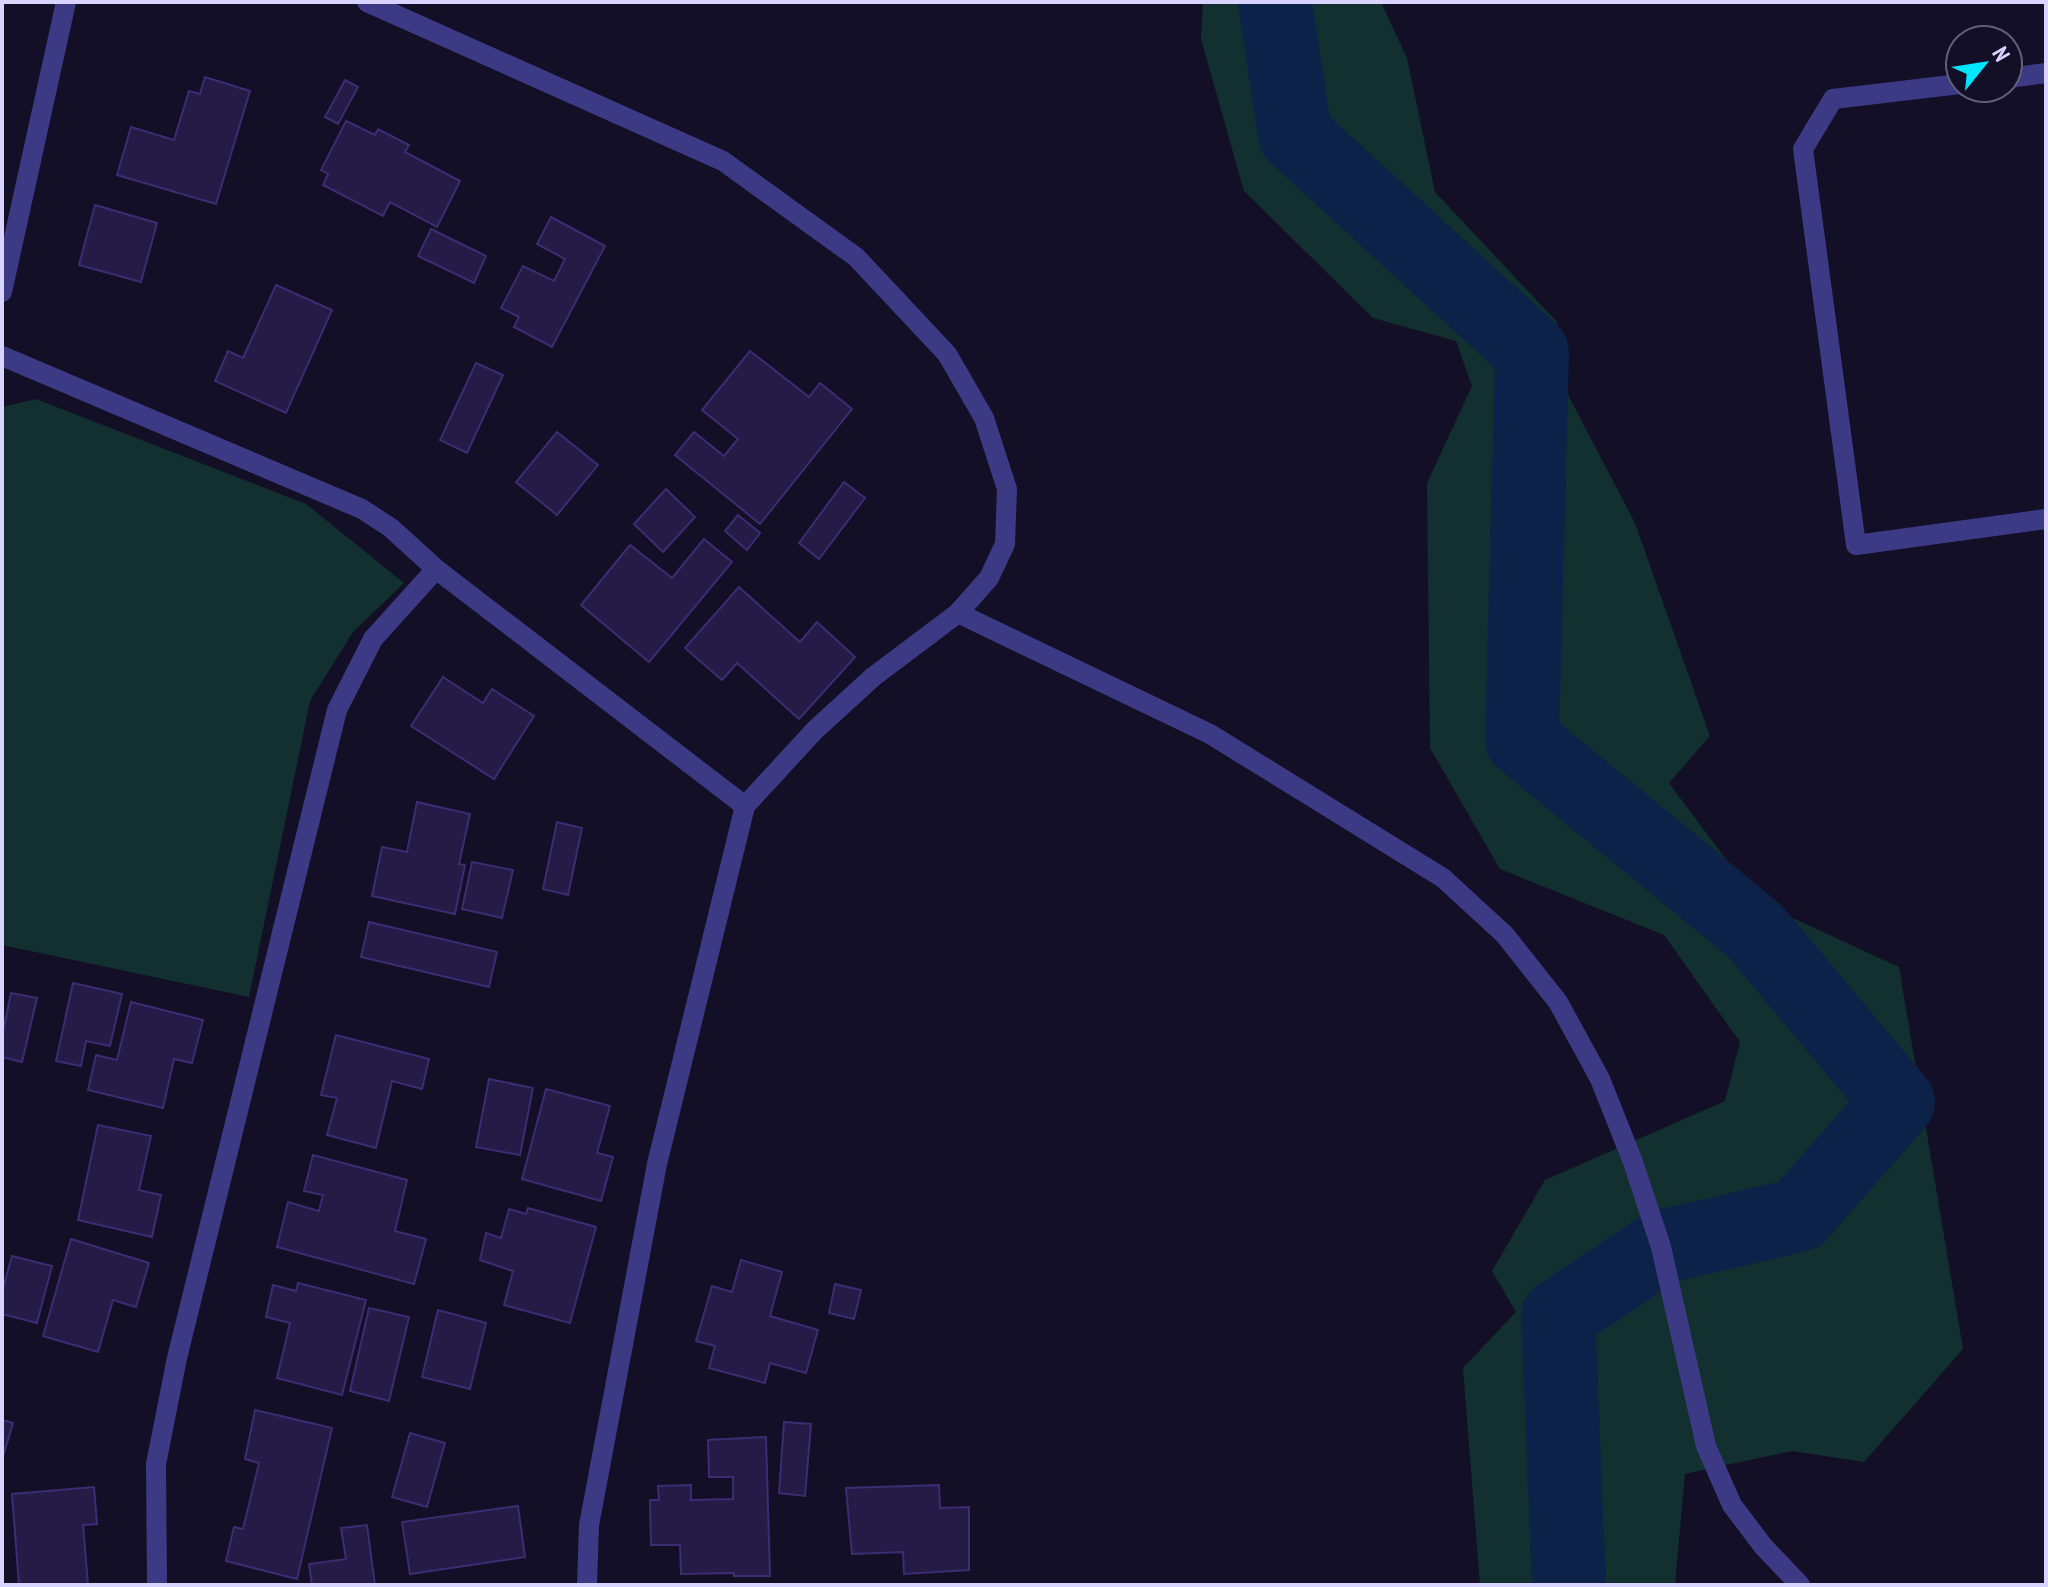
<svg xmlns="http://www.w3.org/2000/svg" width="2048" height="1587" font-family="'PT Sans Narrow',sans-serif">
	<rect width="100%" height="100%" fill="#130f26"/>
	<g fill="#12302f">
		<path d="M 1203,2 L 1381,2 L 1407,58 L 1435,192 L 1557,322 L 1564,387 L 1635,523 L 1710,736 L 1669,783 L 1758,902 L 1899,967 L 1963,1349 L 1864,1462 L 1792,1451 L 1685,1474 L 1675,1585 L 1480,1585 L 1463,1368 L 1516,1312 L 1492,1271 L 1545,1180 L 1725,1101 L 1740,1042 L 1664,935 L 1500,869 L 1430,748 L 1427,483 L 1472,386 L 1456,341 L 1373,318 L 1244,191 L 1201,39 Z"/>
		<path d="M 36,399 L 306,504 L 404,583 L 353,632 L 310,701 L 249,997 L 2,945 L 2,407 Z"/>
	</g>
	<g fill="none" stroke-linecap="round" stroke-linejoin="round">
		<path stroke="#0c2248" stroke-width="74" d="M 1275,2 L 1295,135 L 1532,352 L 1522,740 L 1755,931 L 1898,1102 L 1799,1215 L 1661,1247 L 1558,1316 L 1569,1585"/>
	</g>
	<g fill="#241b47" stroke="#3b2d73" stroke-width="2">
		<path d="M 205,77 L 250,91 L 216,204 L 117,175 L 131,127 L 174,140 L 189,91 L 200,94 Z"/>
		<path d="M 345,80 L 358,87 L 338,124 L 325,117 Z"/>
		<path d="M 346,121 L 375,135 L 378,129 L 409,145 L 405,152 L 460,181 L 437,227 L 390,202 L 383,216 L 323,185 L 328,174 L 321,170 Z"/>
		<path d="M 95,205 L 157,223 L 141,282 L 79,265 Z"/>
		<path d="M 551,217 L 605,246 L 552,347 L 514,327 L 519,317 L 501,308 L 523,266 L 554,281 L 565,259 L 537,244 Z"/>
		<path d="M 431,229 L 486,256 L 474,283 L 418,256 Z"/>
		<path d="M 276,285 L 332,310 L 286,413 L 215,381 L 228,351 L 243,358 Z"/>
		<path d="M 750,351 L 809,397 L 820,383 L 852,409 L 760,524 L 675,455 L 694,432 L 724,456 L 738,439 L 702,410 Z"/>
		<path d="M 476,363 L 503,375 L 467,453 L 440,440 Z"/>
		<path d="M 557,432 L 598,465 L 557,515 L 516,482 Z"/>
		<path d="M 844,482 L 865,498 L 819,559 L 799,543 Z"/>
		<path d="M 666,489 L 695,517 L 663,552 L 634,524 Z"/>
		<path d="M 738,515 L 760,533 L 747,550 L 725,531 Z"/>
		<path d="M 704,539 L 732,562 L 649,662 L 581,605 L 630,545 L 672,578 Z"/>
		<path d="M 739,587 L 800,642 L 817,622 L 855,657 L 799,719 L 737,663 L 722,680 L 685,648 Z"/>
		<path d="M 443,677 L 483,703 L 492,689 L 534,716 L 494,779 L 411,726 Z"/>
		<path d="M 417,802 L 470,814 L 459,864 L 465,865 L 455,914 L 372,896 L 382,847 L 407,852 Z"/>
		<path d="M 557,822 L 582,828 L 568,895 L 543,889 Z"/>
		<path d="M 472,862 L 513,870 L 502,918 L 462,909 Z"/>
		<path d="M 369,922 L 497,952 L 489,987 L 361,957 Z"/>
		<path d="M 73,983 L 122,994 L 110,1046 L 86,1041 L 81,1066 L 56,1061 Z"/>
		<path d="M 11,993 L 37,998 L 22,1062 L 2,1057 L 2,1037 Z"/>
		<path d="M 131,1002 L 203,1020 L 192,1063 L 174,1059 L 163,1108 L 88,1090 L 96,1055 L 117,1060 Z"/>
		<path d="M 336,1035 L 429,1059 L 422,1089 L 392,1081 L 376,1148 L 327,1135 L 337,1098 L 321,1095 Z"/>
		<path d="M 489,1079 L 533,1088 L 520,1155 L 476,1147 Z"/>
		<path d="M 546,1089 L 610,1106 L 597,1153 L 613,1157 L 601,1201 L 522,1179 Z"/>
		<path d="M 98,1125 L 151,1136 L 139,1190 L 161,1195 L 152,1237 L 78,1220 Z"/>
		<path d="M 313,1155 L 407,1180 L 395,1231 L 426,1239 L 414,1284 L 277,1247 L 288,1202 L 319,1211 L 323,1195 L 304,1191 Z"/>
		<path d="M 528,1208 L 596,1227 L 570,1323 L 504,1305 L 513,1271 L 480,1260 L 486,1233 L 501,1238 L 509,1209 L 526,1214 Z"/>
		<path d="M 71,1239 L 149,1263 L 136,1307 L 113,1300 L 98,1352 L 43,1336 Z"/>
		<path d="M 12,1256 L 52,1266 L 37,1323 L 2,1314 L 2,1292 Z"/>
		<path d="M 741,1260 L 782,1272 L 770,1316 L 818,1330 L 806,1373 L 770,1363 L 765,1383 L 709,1368 L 715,1346 L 696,1341 L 712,1286 L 732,1292 Z"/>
		<path d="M 298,1283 L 366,1300 L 342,1395 L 277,1378 L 290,1323 L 266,1317 L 273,1285 L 296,1291 Z"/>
		<path d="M 835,1284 L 861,1290 L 854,1319 L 829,1313 Z"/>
		<path d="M 369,1308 L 409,1317 L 389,1401 L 350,1391 Z"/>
		<path d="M 438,1310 L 486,1323 L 470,1389 L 422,1377 Z"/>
		<path d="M 255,1410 L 332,1428 L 297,1579 L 226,1561 L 234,1527 L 243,1529 L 259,1463 L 245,1459 Z"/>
		<path d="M 2,1420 L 13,1423 L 2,1460 Z"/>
		<path d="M 784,1422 L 811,1424 L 805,1496 L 779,1493 Z"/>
		<path d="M 410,1433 L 445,1443 L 427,1507 L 392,1497 Z"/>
		<path d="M 766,1437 L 770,1576 L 734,1576 L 734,1573 L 681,1574 L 680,1545 L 651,1545 L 650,1500 L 659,1500 L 658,1486 L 691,1485 L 691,1500 L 733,1499 L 733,1477 L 709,1477 L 708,1440 Z"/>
		<path d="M 939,1485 L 940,1508 L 969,1507 L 969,1570 L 904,1574 L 903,1552 L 852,1554 L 846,1488 Z"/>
		<path d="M 94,1487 L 97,1524 L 83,1525 L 88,1585 L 19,1585 L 12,1494 Z"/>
		<path d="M 518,1506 L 525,1557 L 410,1574 L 402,1522 Z"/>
		<path d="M 367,1525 L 375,1585 L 312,1585 L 309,1564 L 346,1559 L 341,1528 Z"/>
	</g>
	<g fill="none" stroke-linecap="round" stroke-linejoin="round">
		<g stroke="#3d3a85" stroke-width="20">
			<path d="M 2008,78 L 2046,73"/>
			<path d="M 1960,84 L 1833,99 L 1803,149 L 1856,545 L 2046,519"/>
			<path d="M 2,292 L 66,2"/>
			<path d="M 2,356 L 362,509 L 391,528 L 436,569 L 745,806 L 815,730 L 873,677 L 958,613 L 989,578 L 1005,544 L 1007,489 L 984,418 L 947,354 L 856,257 L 723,161 L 367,2"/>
			<path d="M 958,613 L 1210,734 L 1443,878 L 1505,935 L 1558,1002 L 1600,1079 L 1633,1162 L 1661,1247 L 1706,1446 L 1732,1505 L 1763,1546 L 1800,1585"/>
			<path d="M 157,1585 L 156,1464 L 177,1358 L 337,710 L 373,639 L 436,569"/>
			<path d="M 587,1585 L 589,1525 L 657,1164 L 745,806"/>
		</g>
	</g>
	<rect width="2048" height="1587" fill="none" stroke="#d9d4ff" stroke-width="8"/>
	<g transform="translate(1984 64) rotate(60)"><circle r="38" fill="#130f26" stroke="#625e7d" stroke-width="2"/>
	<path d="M0-6L14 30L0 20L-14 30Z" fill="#00e5ff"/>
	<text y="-12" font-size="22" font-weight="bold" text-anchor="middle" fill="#d9d4ff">N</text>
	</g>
</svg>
